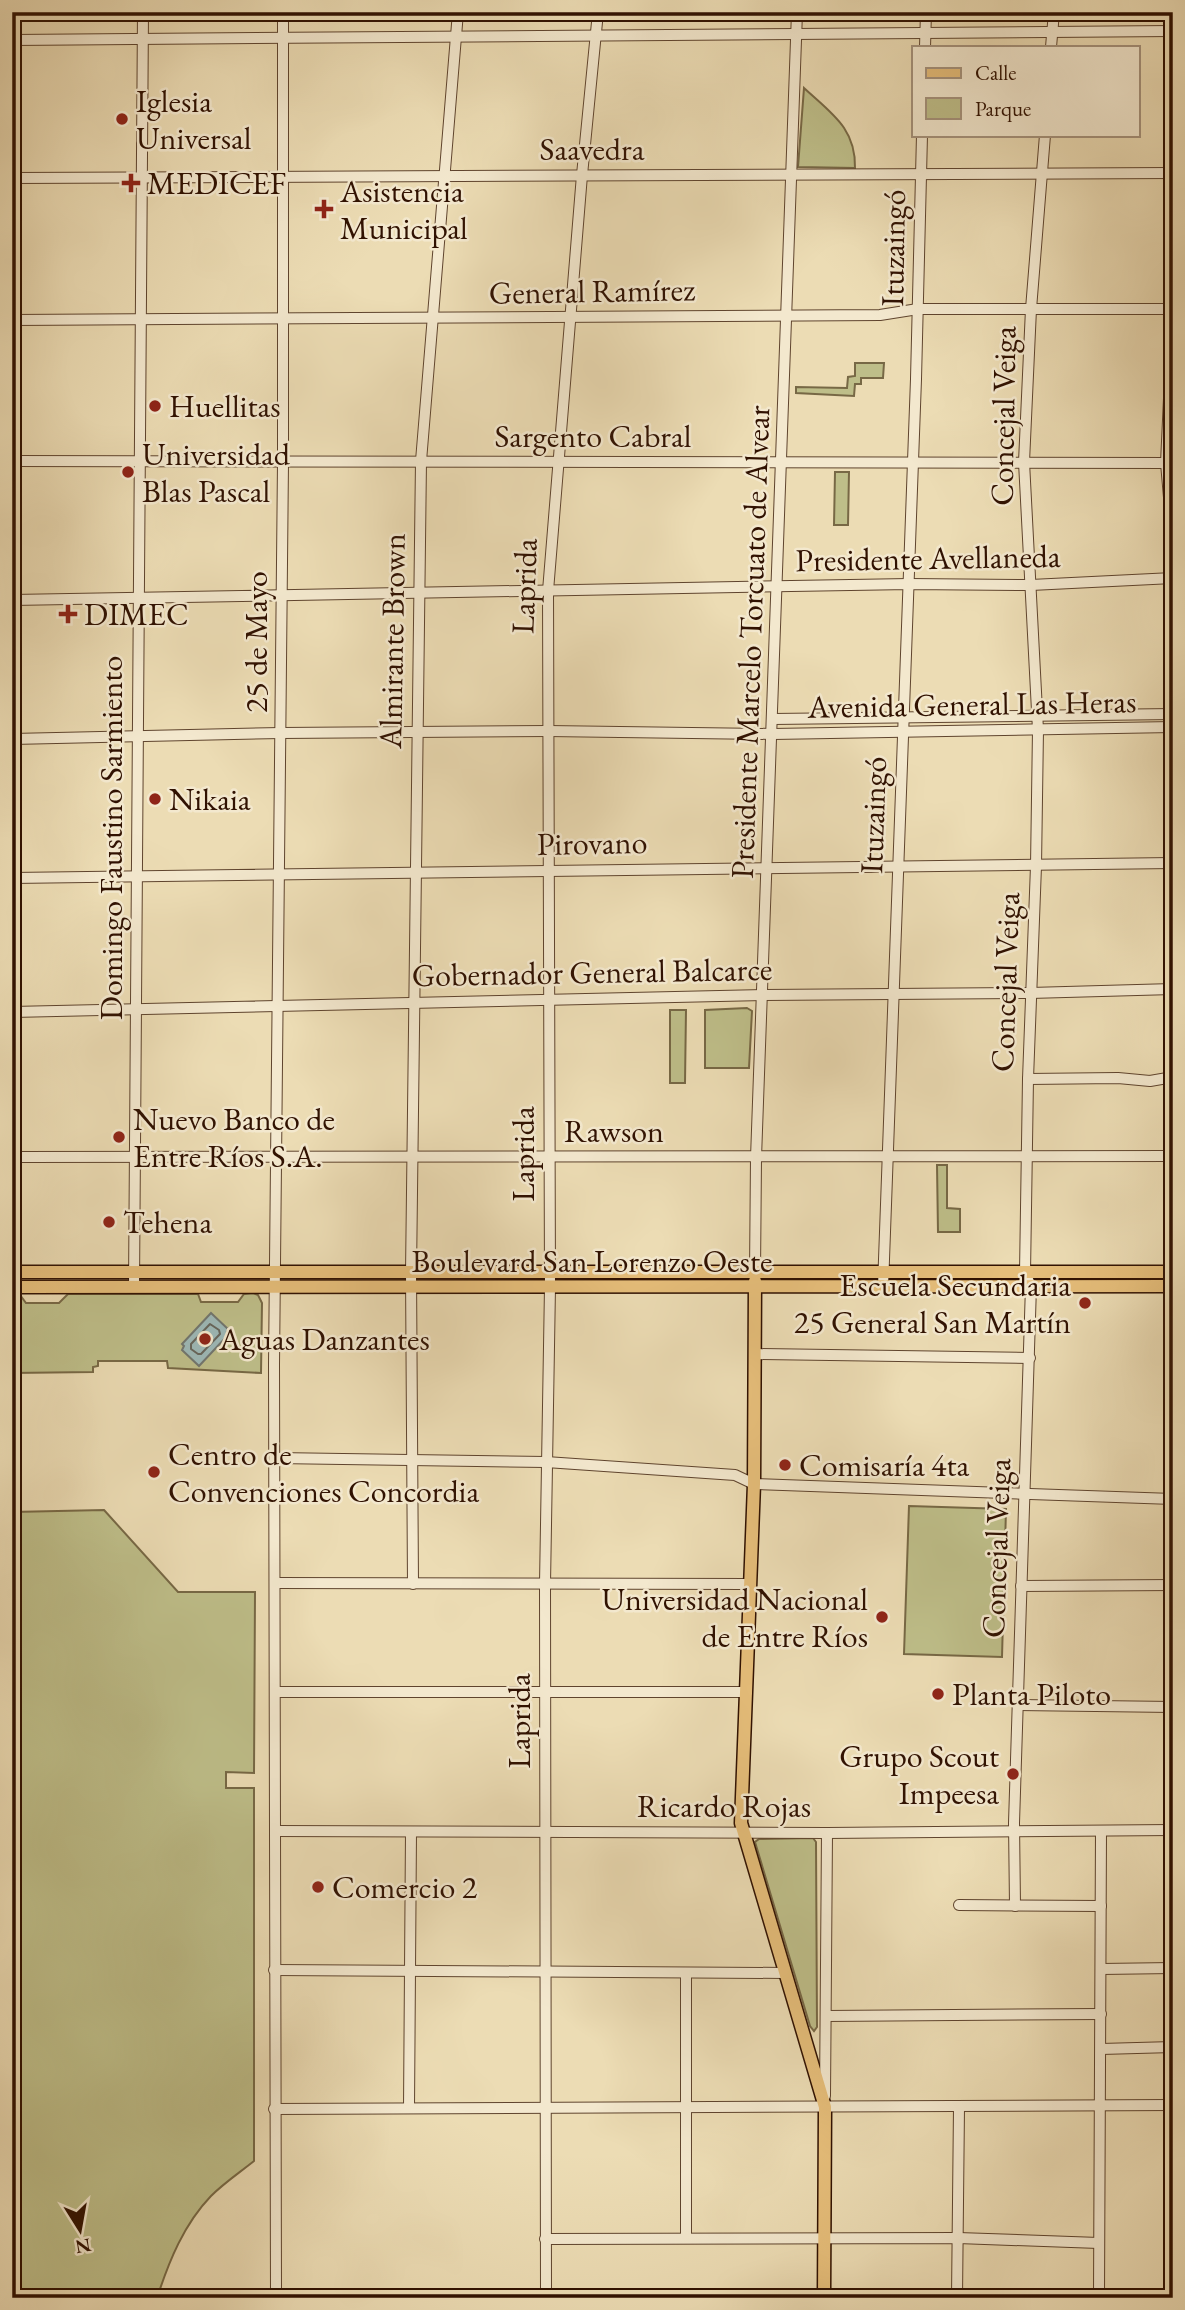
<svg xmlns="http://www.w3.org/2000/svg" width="1185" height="2310" font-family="'EB Garamond',serif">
	<rect width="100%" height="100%" fill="#ecdcb4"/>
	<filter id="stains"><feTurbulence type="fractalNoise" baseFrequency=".00286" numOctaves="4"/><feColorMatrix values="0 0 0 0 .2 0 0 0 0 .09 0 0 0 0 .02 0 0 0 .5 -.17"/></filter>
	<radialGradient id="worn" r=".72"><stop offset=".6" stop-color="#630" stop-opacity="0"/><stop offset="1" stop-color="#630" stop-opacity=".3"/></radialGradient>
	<g fill="#bebe89" stroke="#776845" stroke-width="2">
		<path d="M 804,88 C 831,113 856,128 855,168 L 798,167 Z"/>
		<path d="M 855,363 L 884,363 L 883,378 L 861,378 L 861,384 L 855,384 L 854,396 L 796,393 L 796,387 L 847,388 L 848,377 L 855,376 Z"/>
		<path d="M 835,472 L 849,472 L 848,525 L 834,525 Z"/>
		<path d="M 747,1008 L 752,1011 L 749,1068 L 705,1068 L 705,1010 Z"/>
		<path d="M 670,1010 L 686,1010 L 685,1083 L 670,1083 Z"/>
		<path d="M 937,1165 L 947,1165 L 947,1208 L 960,1209 L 960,1232 L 938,1232 Z"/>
		<path d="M 253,1293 L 258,1295 L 262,1303 L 261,1373 L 168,1368 L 167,1361 L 98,1361 L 98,1366 L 93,1367 L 93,1372 L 12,1373 L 12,1294 L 20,1295 L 26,1303 L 59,1303 L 68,1294 L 198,1294 L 201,1302 L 238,1302 L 244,1294 Z"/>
		<path d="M 909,1506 L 1006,1509 L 1002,1657 L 904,1654 Z"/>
		<path d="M 104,1510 L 178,1592 L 255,1592 L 254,1773 L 226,1772 L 226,1788 L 254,1788 L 254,2161 C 239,2173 224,2183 211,2196 C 184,2224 169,2261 157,2298 L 14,2298 L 12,1512 Z"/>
		<path d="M 813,1838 L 816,1842 L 817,2027 L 814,2031 L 810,2026 L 755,1842 L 759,1839 Z"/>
	</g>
	<path fill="#9db9b8" stroke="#71766f" stroke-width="2" d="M 211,1313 L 229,1330 L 227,1332 L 229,1334 L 199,1366 L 182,1350 L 184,1346 L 182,1344 Z"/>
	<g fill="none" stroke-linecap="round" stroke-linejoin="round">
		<path stroke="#66655c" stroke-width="2" d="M 210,1324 L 219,1330 L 220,1334 L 201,1354 L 198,1354 L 191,1349 L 191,1344 Z"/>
		<defs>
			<g id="minor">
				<path d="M 12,40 L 1173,31"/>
				<path d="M 925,47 L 926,12"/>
				<path d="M 1051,47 L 1054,12"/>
				<path d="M 12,178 L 1173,173"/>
				<path d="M 1173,312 L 1166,463 L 1173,543"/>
				<path d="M 12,320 L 880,315 L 918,309 L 1173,309"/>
				<path d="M 12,461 L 1173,463"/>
				<path d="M 12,600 L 909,584 L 1031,585 L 1173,578"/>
				<path d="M 773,719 L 1173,714"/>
				<path d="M 12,739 L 281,733 L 548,731 L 773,734 L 1173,727"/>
				<path d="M 12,878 L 1173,863"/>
				<path d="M 12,1012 L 764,995 L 1030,993 L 1173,989"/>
				<path d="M 1028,1079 L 1118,1078 L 1150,1081 L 1173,1077"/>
				<path d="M 12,1157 L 1173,1156"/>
				<path d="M 755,1273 L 756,1158 L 797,12"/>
				<path d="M 134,1287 L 143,12"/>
				<path d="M 883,1287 L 916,379 L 922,135"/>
				<path d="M 755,1354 L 1030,1358"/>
				<path d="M 276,1458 L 546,1462 L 735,1475 L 754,1484 L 1173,1499"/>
				<path d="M 276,1583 L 750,1584"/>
				<path d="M 413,1584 L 411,1273 L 421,461 L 458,12"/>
				<path d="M 1021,1586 L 1173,1585"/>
				<path d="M 275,1692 L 747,1692"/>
				<path d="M 1018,1705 L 1173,1707"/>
				<path d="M 275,1831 L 827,1833 L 1173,1830"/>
				<path d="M 959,1905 L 1101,1906"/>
				<path d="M 1015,1906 L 1014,1823 L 1031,1286 L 1025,1273 L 1028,1079 L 1036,866 L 1038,730 L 1024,462 L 1031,309 L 1045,135"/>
				<path d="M 1101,1969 L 1173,1968"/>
				<path d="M 274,1970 L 785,1973"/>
				<path d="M 686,1974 L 686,2238"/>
				<path d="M 826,2016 L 1101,2014"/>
				<path d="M 1101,2049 L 1173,2047"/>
				<path d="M 825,2096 L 827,1833"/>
				<path d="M 409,2108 L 411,1832"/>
				<path d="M 274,2109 L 1173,2105"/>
				<path d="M 545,2239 L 958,2238 L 1099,2243"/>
				<path d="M 276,2298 L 274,1364 L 283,462 L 283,12"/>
				<path d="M 546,2298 L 545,1584 L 550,1287 L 548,591 L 582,175 L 598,12"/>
				<path d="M 957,2298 L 959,2107"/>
				<path d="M 1099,2298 L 1101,1831"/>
			</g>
			<g id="major">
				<path d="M 12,1272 L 1173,1272"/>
				<path d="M 755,1281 L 754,1484 L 741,1823 L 825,2107 L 824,2298"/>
				<path d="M 12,1287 L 1173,1286"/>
			</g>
		</defs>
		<use href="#minor" stroke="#5f442e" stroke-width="12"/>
		<use href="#major" stroke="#301101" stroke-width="15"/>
		<use href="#minor" stroke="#f3e8ce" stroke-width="10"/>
		<use href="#major" stroke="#e6be7a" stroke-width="12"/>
	</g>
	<g fill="#8f2418" stroke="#f3e8ce" stroke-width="2.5">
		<circle cx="122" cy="119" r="7"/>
		<path d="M127.5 172.5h7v7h7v7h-7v7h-7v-7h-7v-7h7z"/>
		<path d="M320.5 198.5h7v7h7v7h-7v7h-7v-7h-7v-7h7z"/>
		<circle cx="155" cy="406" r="7"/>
		<circle cx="128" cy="472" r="7"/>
		<path d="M64.5 603.5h7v7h7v7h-7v7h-7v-7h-7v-7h7z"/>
		<circle cx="155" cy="799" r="7"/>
		<circle cx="119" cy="1137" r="7"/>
		<circle cx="109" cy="1222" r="7"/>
		<circle cx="1085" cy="1303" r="7"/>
		<circle cx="205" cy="1339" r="7"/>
		<circle cx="785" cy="1465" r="7"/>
		<circle cx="154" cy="1472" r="7"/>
		<circle cx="882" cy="1617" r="7"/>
		<circle cx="938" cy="1694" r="7"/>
		<circle cx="1013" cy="1774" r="7"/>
		<circle cx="318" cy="1887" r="7"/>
	</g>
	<g text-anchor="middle" stroke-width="5" stroke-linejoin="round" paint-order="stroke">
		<g font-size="32" fill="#301101" stroke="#f3e8ce" text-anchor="start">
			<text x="136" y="112">Iglesia<tspan x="136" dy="37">Universal</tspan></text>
			<text x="147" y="194">MEDICEF</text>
			<text x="340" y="202">Asistencia<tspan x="340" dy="37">Municipal</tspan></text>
			<text x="169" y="417">Huellitas</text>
			<text x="142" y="465">Universidad<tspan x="142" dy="37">Blas Pascal</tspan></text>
			<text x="84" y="625">DIMEC</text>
			<text x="169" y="810">Nikaia</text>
			<text x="133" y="1130">Nuevo Banco de<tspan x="133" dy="37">Entre Ríos S.A.</tspan></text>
			<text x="123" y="1233">Tehena</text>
			<text x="1071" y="1296" text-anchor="end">Escuela Secundaria<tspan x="1071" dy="37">25 General San Martín</tspan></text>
			<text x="219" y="1350">Aguas Danzantes</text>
			<text x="168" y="1465">Centro de<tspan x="168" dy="37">Convenciones Concordia</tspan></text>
			<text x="799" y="1476">Comisaría 4ta</text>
			<text x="868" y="1610" text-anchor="end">Universidad Nacional<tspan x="868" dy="37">de Entre Ríos</tspan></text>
			<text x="952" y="1705">Planta Piloto</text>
			<text x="999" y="1767" text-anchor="end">Grupo Scout<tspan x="999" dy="37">Impeesa</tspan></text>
			<text x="332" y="1898">Comercio 2</text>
		</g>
		<g font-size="32" fill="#301101" stroke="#f3e8ce">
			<text x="592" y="160">Saavedra</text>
			<text transform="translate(893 248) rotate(-89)" y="11">Ituzaingó</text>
			<text transform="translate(592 291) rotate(-1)" y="11">General Ramírez</text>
			<text transform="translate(1003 416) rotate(-89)" y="11">Concejal Veiga</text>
			<text x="593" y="447">Sargento Cabral</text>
			<text transform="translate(928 558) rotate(-1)" y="11">Presidente Avellaneda</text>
			<text transform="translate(524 586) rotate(-88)" y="11">Laprida</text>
			<text transform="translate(392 641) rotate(-89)" y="11">Almirante Brown</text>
			<text transform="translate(256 642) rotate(-90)" y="11">25 de Mayo</text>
			<text transform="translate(750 642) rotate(-88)" y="11">Presidente Marcelo Torcuato de Alvear</text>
			<text transform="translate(972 704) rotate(-1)" y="11">Avenida General Las Heras</text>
			<text transform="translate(873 815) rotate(-88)" y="11">Ituzaingó</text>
			<text transform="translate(111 838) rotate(-90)" y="11">Domingo Faustino Sarmiento</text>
			<text transform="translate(592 843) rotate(-1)" y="11">Pirovano</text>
			<text transform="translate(592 972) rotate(-1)" y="11">Gobernador General Balcarce</text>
			<text transform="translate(1005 982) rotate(-88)" y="11">Concejal Veiga</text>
			<text x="614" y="1142">Rawson</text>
			<text transform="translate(523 1154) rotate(-90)" y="11">Laprida</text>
			<text x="592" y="1272">Boulevard San Lorenzo Oeste</text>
			<text transform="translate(996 1548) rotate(-88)" y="11">Concejal Veiga</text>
			<text transform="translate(519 1721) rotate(-90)" y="11">Laprida</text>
			<text x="724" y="1817">Ricardo Rojas</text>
		</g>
	</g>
	<rect width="1185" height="2310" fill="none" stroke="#ecdcb4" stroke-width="42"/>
	<rect x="14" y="14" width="1157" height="2282" fill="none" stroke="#301101" stroke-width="3.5"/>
	<rect x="21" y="21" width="1143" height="2268" fill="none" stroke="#301101" stroke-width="2"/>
	<rect x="912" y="46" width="228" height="91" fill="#f3e8ce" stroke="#a5927c" stroke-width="2"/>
	<rect x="926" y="68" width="35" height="10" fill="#e6be7a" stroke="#a5927c" stroke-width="2"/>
	<text x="975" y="80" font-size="21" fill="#301101">Calle</text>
	<rect x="926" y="98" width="35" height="21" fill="#bebe89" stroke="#a5927c" stroke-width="2"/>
	<text x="975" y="116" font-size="21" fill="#301101">Parque</text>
	<g transform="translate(80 2230) rotate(169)" stroke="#f3e8ce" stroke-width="5" paint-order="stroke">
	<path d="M0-5L12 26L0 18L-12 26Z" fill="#301101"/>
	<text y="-10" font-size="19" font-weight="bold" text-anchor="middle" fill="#301101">N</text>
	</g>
	<rect width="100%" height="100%" filter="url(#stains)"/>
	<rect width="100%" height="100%" fill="url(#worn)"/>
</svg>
